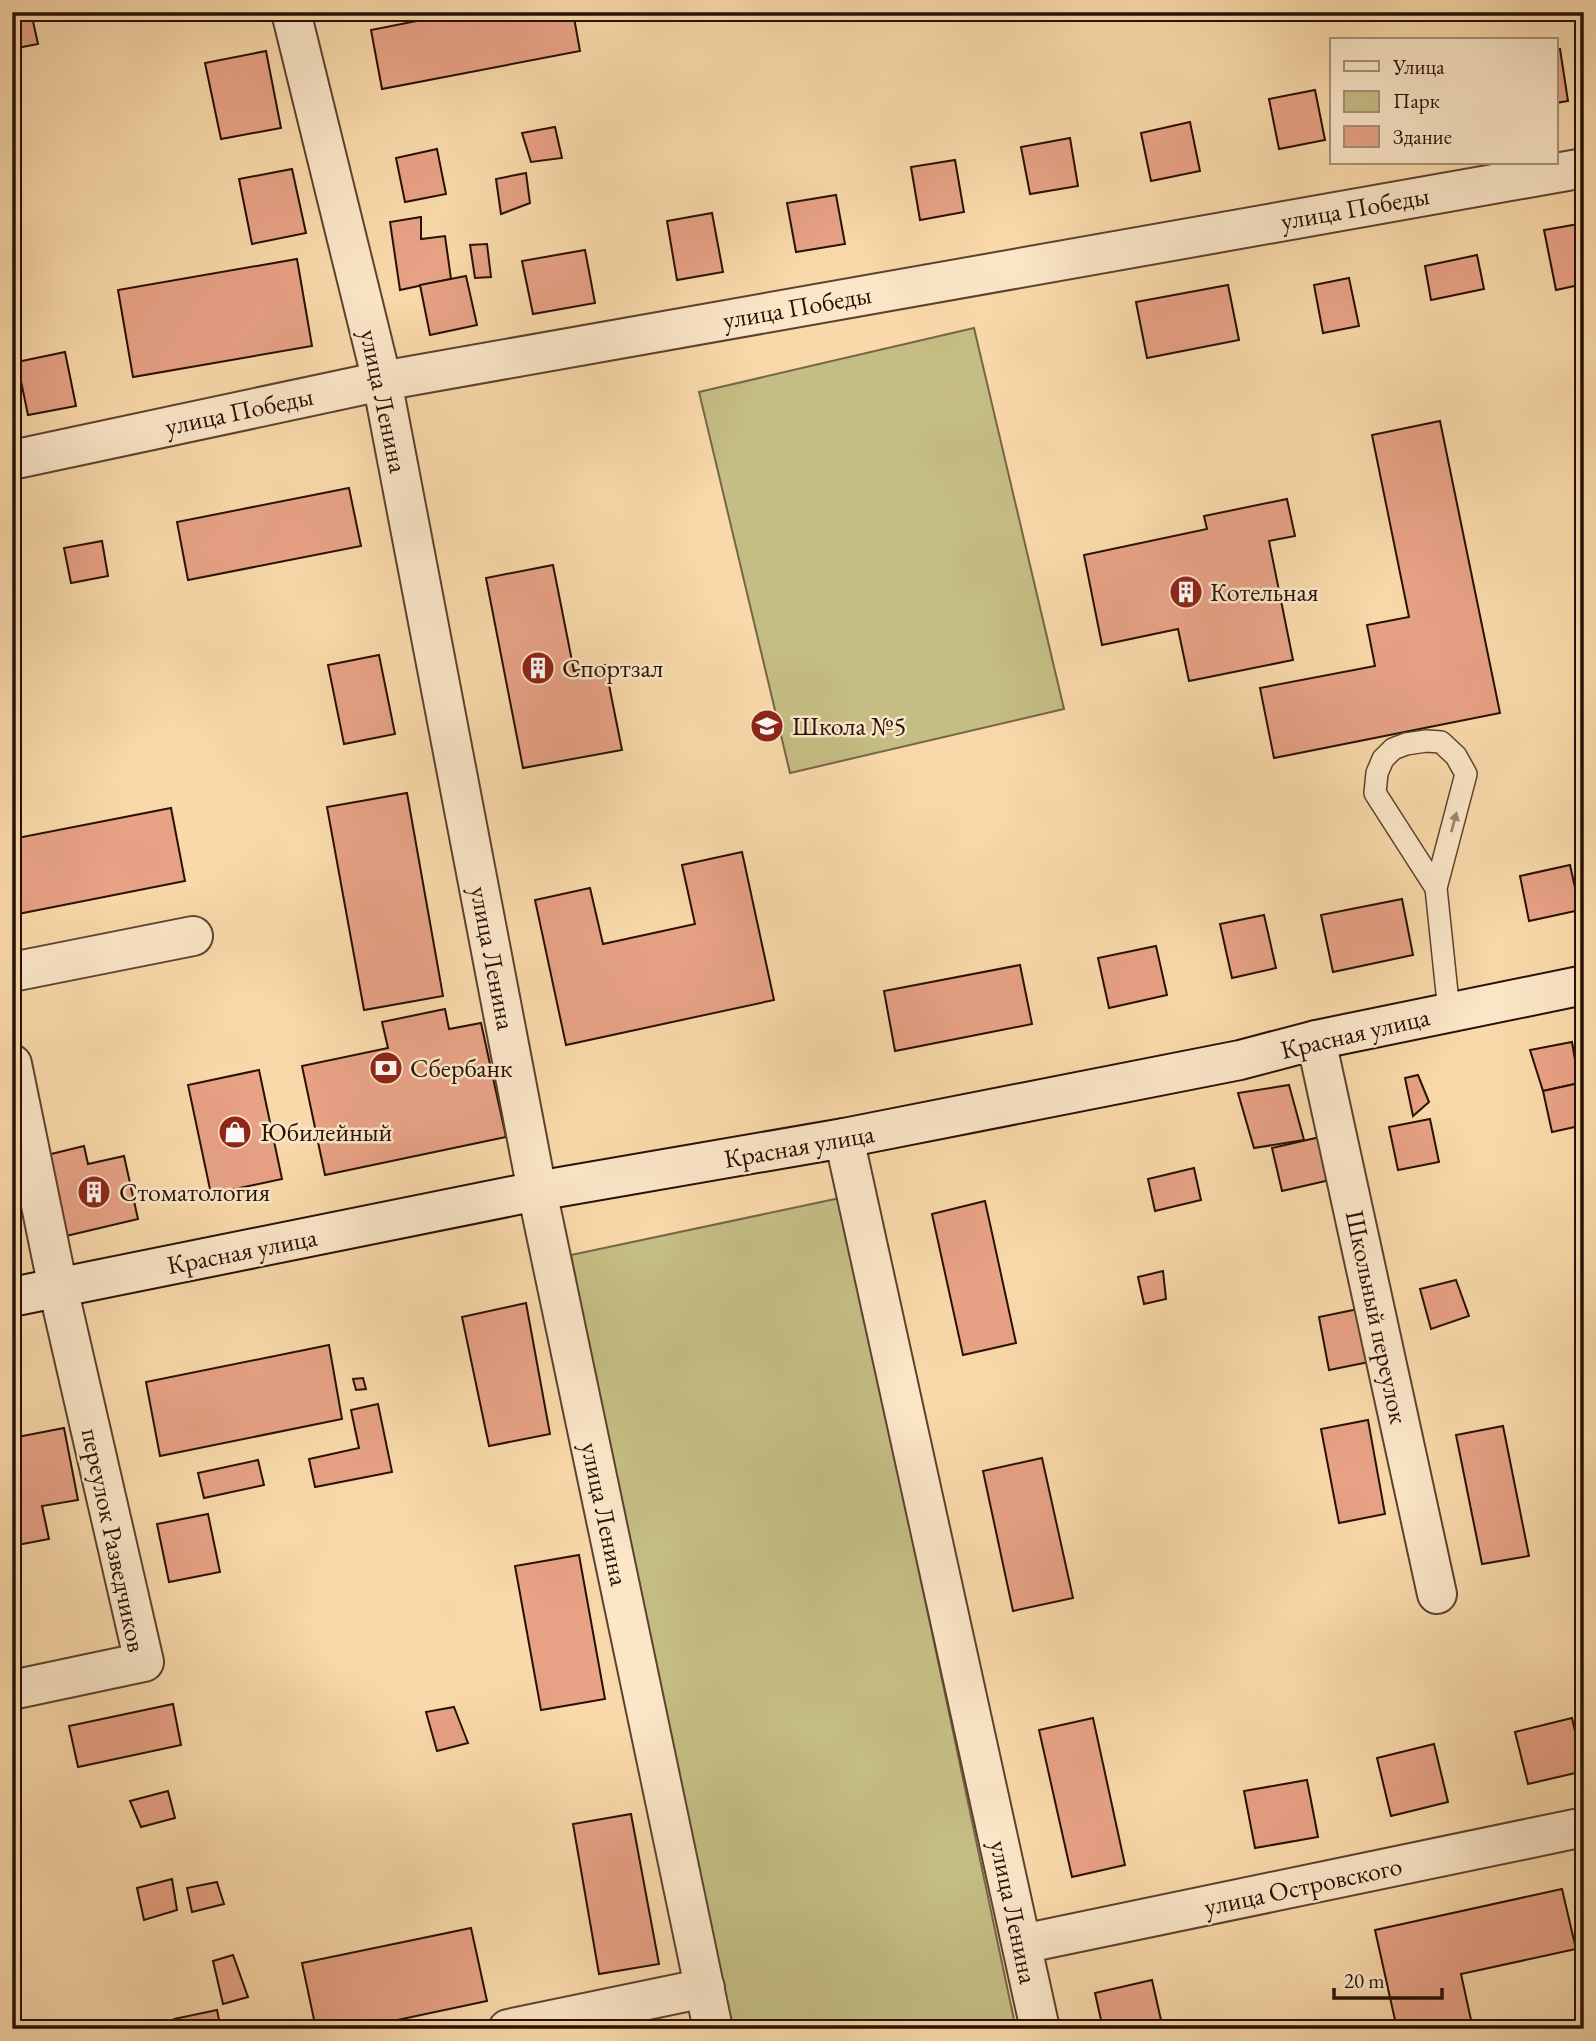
<svg xmlns="http://www.w3.org/2000/svg" width="1596" height="2041" font-family="'EB Garamond',serif">
	<rect width="100%" height="100%" fill="#f9d9aa"/>
	<filter id="stains"><feTurbulence type="fractalNoise" baseFrequency=".00286" numOctaves="4"/><feColorMatrix values="0 0 0 0 .2 0 0 0 0 .09 0 0 0 0 .02 0 0 0 .5 -.17"/></filter>
	<radialGradient id="worn" r=".72"><stop offset=".6" stop-color="#630" stop-opacity="0"/><stop offset="1" stop-color="#630" stop-opacity=".3"/></radialGradient>
	<g fill="#c4bd84" stroke="#766644" stroke-width="2">
		<path d="M 974,328 L 1064,709 L 790,773 L 699,392 Z"/>
		<path d="M 840,1198 L 1016,2029 L 723,2029 L 571,1255 Z"/>
	</g>
	<g fill="#e8a286" stroke="#271005" stroke-width="2">
		<path d="M 12,12 L 31,12 L 38,44 L 12,49 Z"/>
		<path d="M 462,12 L 573,12 L 580,51 L 382,89 L 371,30 Z"/>
		<path d="M 1560,49 L 1568,101 L 1556,103 L 1556,50 Z"/>
		<path d="M 266,51 L 281,128 L 221,139 L 205,63 Z"/>
		<path d="M 1315,90 L 1325,140 L 1279,149 L 1269,99 Z"/>
		<path d="M 1190,122 L 1200,171 L 1151,181 L 1141,133 Z"/>
		<path d="M 555,127 L 562,158 L 531,162 L 522,133 Z"/>
		<path d="M 1070,138 L 1078,186 L 1030,194 L 1021,147 Z"/>
		<path d="M 437,149 L 446,194 L 405,202 L 396,158 Z"/>
		<path d="M 955,160 L 964,212 L 920,220 L 911,167 Z"/>
		<path d="M 292,169 L 306,233 L 252,244 L 239,179 Z"/>
		<path d="M 526,173 L 530,203 L 501,214 L 496,179 Z"/>
		<path d="M 836,195 L 845,244 L 796,252 L 787,203 Z"/>
		<path d="M 712,213 L 723,272 L 677,280 L 667,221 Z"/>
		<path d="M 421,217 L 421,239 L 445,236 L 451,279 L 400,290 L 390,222 Z"/>
		<path d="M 1584,223 L 1584,284 L 1556,290 L 1544,230 Z"/>
		<path d="M 487,244 L 491,277 L 475,278 L 470,245 Z"/>
		<path d="M 585,250 L 595,303 L 533,314 L 522,261 Z"/>
		<path d="M 1477,255 L 1484,289 L 1431,300 L 1425,266 Z"/>
		<path d="M 297,259 L 312,346 L 133,377 L 118,290 Z"/>
		<path d="M 466,276 L 477,325 L 430,335 L 420,285 Z"/>
		<path d="M 1349,278 L 1359,326 L 1323,333 L 1314,285 Z"/>
		<path d="M 1228,285 L 1239,340 L 1147,358 L 1136,302 Z"/>
		<path d="M 65,352 L 76,406 L 28,415 L 17,362 Z"/>
		<path d="M 1440,421 L 1500,713 L 1274,758 L 1260,688 L 1375,666 L 1367,625 L 1409,617 L 1372,435 Z"/>
		<path d="M 349,488 L 361,546 L 188,580 L 177,522 Z"/>
		<path d="M 1287,499 L 1295,536 L 1269,541 L 1293,660 L 1189,681 L 1178,629 L 1102,645 L 1084,555 L 1207,529 L 1204,516 Z"/>
		<path d="M 102,541 L 108,576 L 71,583 L 64,548 Z"/>
		<path d="M 553,565 L 574,671 L 605,665 L 622,750 L 523,768 L 486,578 Z"/>
		<path d="M 379,655 L 395,734 L 344,744 L 328,665 Z"/>
		<path d="M 407,793 L 443,996 L 364,1010 L 327,807 Z"/>
		<path d="M 171,808 L 185,881 L 13,915 L 12,839 Z"/>
		<path d="M 742,852 L 774,1000 L 566,1045 L 535,900 L 590,888 L 603,944 L 695,924 L 682,865 Z"/>
		<path d="M 1570,865 L 1580,910 L 1529,921 L 1520,876 Z"/>
		<path d="M 1402,899 L 1413,955 L 1333,972 L 1321,915 Z"/>
		<path d="M 1264,915 L 1276,968 L 1232,978 L 1220,924 Z"/>
		<path d="M 1156,946 L 1167,995 L 1109,1008 L 1098,958 Z"/>
		<path d="M 1020,965 L 1032,1024 L 895,1051 L 884,991 Z"/>
		<path d="M 445,1009 L 449,1029 L 481,1023 L 506,1137 L 325,1175 L 302,1066 L 388,1048 L 382,1022 Z"/>
		<path d="M 1572,1042 L 1579,1083 L 1543,1091 L 1530,1050 Z"/>
		<path d="M 259,1070 L 282,1179 L 211,1194 L 188,1085 Z"/>
		<path d="M 1418,1075 L 1429,1102 L 1413,1116 L 1405,1078 Z"/>
		<path d="M 1584,1082 L 1584,1125 L 1552,1132 L 1543,1091 Z"/>
		<path d="M 1289,1085 L 1304,1140 L 1254,1148 L 1238,1093 Z"/>
		<path d="M 1430,1119 L 1439,1162 L 1398,1170 L 1389,1127 Z"/>
		<path d="M 1320,1137 L 1330,1180 L 1282,1191 L 1272,1148 Z"/>
		<path d="M 84,1146 L 88,1164 L 124,1156 L 138,1219 L 66,1236 L 47,1155 Z"/>
		<path d="M 12,1148 L 26,1208 L 12,1211 Z"/>
		<path d="M 1194,1168 L 1201,1200 L 1155,1211 L 1148,1179 Z"/>
		<path d="M 985,1201 L 1016,1343 L 963,1355 L 932,1214 Z"/>
		<path d="M 1163,1271 L 1166,1299 L 1144,1304 L 1138,1277 Z"/>
		<path d="M 1456,1280 L 1469,1316 L 1431,1329 L 1420,1289 Z"/>
		<path d="M 526,1303 L 550,1434 L 489,1446 L 462,1317 Z"/>
		<path d="M 1368,1307 L 1379,1360 L 1329,1370 L 1319,1317 Z"/>
		<path d="M 329,1345 L 342,1419 L 160,1456 L 146,1382 Z"/>
		<path d="M 363,1378 L 366,1389 L 356,1390 L 353,1379 Z"/>
		<path d="M 378,1404 L 392,1472 L 315,1487 L 309,1459 L 359,1448 L 351,1410 Z"/>
		<path d="M 1368,1420 L 1385,1514 L 1339,1523 L 1321,1429 Z"/>
		<path d="M 1503,1426 L 1529,1556 L 1482,1564 L 1456,1435 Z"/>
		<path d="M 64,1428 L 78,1500 L 42,1506 L 49,1539 L 12,1546 L 12,1438 Z"/>
		<path d="M 1042,1458 L 1073,1598 L 1013,1611 L 983,1471 Z"/>
		<path d="M 258,1460 L 264,1485 L 204,1498 L 198,1473 Z"/>
		<path d="M 208,1514 L 220,1572 L 169,1582 L 157,1524 Z"/>
		<path d="M 579,1555 L 605,1699 L 541,1710 L 515,1566 Z"/>
		<path d="M 173,1704 L 181,1745 L 78,1767 L 69,1726 Z"/>
		<path d="M 454,1707 L 468,1743 L 437,1751 L 426,1712 Z"/>
		<path d="M 1093,1718 L 1125,1865 L 1072,1877 L 1039,1730 Z"/>
		<path d="M 1572,1718 L 1584,1771 L 1528,1784 L 1515,1732 Z"/>
		<path d="M 1434,1744 L 1448,1802 L 1391,1816 L 1377,1758 Z"/>
		<path d="M 12,1756 L 19,1785 L 12,1786 Z"/>
		<path d="M 1307,1780 L 1318,1837 L 1255,1848 L 1244,1791 Z"/>
		<path d="M 168,1791 L 175,1818 L 141,1827 L 130,1801 Z"/>
		<path d="M 631,1814 L 659,1964 L 599,1974 L 573,1824 Z"/>
		<path d="M 172,1879 L 177,1910 L 144,1920 L 137,1888 Z"/>
		<path d="M 217,1882 L 224,1904 L 192,1912 L 187,1888 Z"/>
		<path d="M 1562,1889 L 1576,1949 L 1461,1974 L 1473,2029 L 1397,2029 L 1375,1930 Z"/>
		<path d="M 471,1928 L 487,2001 L 355,2029 L 316,2029 L 302,1963 Z"/>
		<path d="M 233,1955 L 248,1997 L 223,2004 L 213,1961 Z"/>
		<path d="M 1152,1980 L 1163,2029 L 1103,2029 L 1095,1993 Z"/>
		<path d="M 217,2010 L 221,2029 L 176,2029 L 174,2019 Z"/>
	</g>
	<g fill="none" stroke-linecap="round" stroke-linejoin="round">
		<defs>
			<path id="lane" d="M 1436,888 L 1375,793 L 1377,773 L 1383,759 L 1393,749 L 1406,744 L 1426,741 L 1441,742 L 1456,756 L 1466,774 L 1436,888 L 1449,1012"/>
			<g id="street">
				<path d="M 291,12 L 382,381 L 537,1191 L 713,2029"/>
				<path d="M 12,460 L 382,381 L 1584,168"/>
				<path d="M 12,972 L 193,936"/>
				<path d="M 1316,1040 L 1437,1594"/>
				<path d="M 12,1064 L 58,1288 L 144,1662 L 12,1690"/>
				<path d="M 844,1138 L 1040,2029"/>
				<path d="M 1022,1944 L 1584,1827"/>
				<path d="M 508,2029 L 705,1988"/>
			</g>
			<path id="secondary" d="M 12,1297 L 537,1191 L 844,1138 L 1240,1060 L 1316,1040 L 1584,985"/>
		</defs>
		<use href="#lane" stroke="#5c422e" stroke-width="24"/>
		<use href="#street" stroke="#5c422e" stroke-width="42"/>
		<use href="#secondary" stroke="#271005" stroke-width="42"/>
		<use href="#lane" stroke="#fbe6c8" stroke-width="21"/>
		<use href="#street" stroke="#fbe6c8" stroke-width="38"/>
		<use href="#secondary" stroke="#fbe6c8" stroke-width="38"/>
	</g>
	<defs><path id="oneway-solid" d="M-6-.8H1V-3.2L6.5 0L1 3.2V.8H-6Z" transform="scale(1.75)"/></defs>
	<use fill="#9c8670" href="#oneway-solid" transform="translate(1454 822) rotate(-75)"/>
	<defs>
		<symbol id="building-disc" viewBox="-11 -11 22 22"><circle r="9.5" fill="#8f2418" stroke="#fbe6c8"/><path d="M-4-6H4V6H1V3H-1V6H-4ZM-2.5-4.3h1.7v1.8h-1.7ZM.8-4.3h1.7v1.8H.8ZM-2.5-1h1.7V.8h-1.7ZM.8-1h1.7V.8H.8Z" fill="#fff"/></symbol>
		<symbol id="school-disc" viewBox="-11 -11 22 22"><circle r="9.5" fill="#8f2418" stroke="#fbe6c8"/><path d="M0-5L7-2L0 1L-7-2ZM-4 1L0 2.5L4 1V4Q0 6-4 4Z" fill="#fff"/></symbol>
		<symbol id="bank-disc" viewBox="-11 -11 22 22"><circle r="9.5" fill="#8f2418" stroke="#fbe6c8"/><path d="M-6-4H6V4H-6ZM0-2.3a2.3 2.3 0 1 0 0 4.6a2.3 2.3 0 1 0 0-4.6Z" fill="#fff"/></symbol>
		<symbol id="shop-disc" viewBox="-11 -11 22 22"><circle r="9.5" fill="#8f2418" stroke="#fbe6c8"/><path d="M-5-2.5h2.3a2.7 3.5 0 0 1 5.4 0H5L5.5 6h-11ZM-1.5-2.5h3a1.5 2.3 0 0 0-3 0Z" fill="#fff"/></symbol>
	</defs>
	<g fill-rule="evenodd">
		<use href="#building-disc" x="1167" y="573" width="38" height="38"/>
		<use href="#building-disc" x="519" y="649" width="38" height="38"/>
		<use href="#school-disc" x="748" y="707" width="38" height="38"/>
		<use href="#bank-disc" x="367" y="1049" width="38" height="38"/>
		<use href="#shop-disc" x="216" y="1113" width="38" height="38"/>
		<use href="#building-disc" x="75" y="1173" width="38" height="38"/>
	</g>
	<g text-anchor="middle" stroke-width="5" stroke-linejoin="round" paint-order="stroke">
		<g font-size="26" fill="#271005" stroke="#fbe6c8">
			<text transform="translate(1355 208) rotate(-10)" y="9">улица Победы</text>
			<text transform="translate(797 307) rotate(-10)" y="9">улица Победы</text>
			<text transform="translate(384 401) rotate(78)" y="9">улица Ленина</text>
			<text transform="translate(239 411) rotate(-12)" y="9">улица Победы</text>
			<text transform="translate(493 958) rotate(79)" y="9">улица Ленина</text>
			<text transform="translate(1355 1033) rotate(-13)" y="9">Красная улица</text>
			<text transform="translate(799 1146) rotate(-10)" y="9">Красная улица</text>
			<text transform="translate(242 1251) rotate(-11)" y="9">Красная улица</text>
			<text transform="translate(1377 1317) rotate(78)" y="9">Школьный переулок</text>
			<text transform="translate(605 1514) rotate(78)" y="9">улица Ленина</text>
			<text transform="translate(114 1540) rotate(78)" y="9">переулок Разведчиков</text>
			<text transform="translate(1303 1886) rotate(-12)" y="9">улица Островского</text>
			<text transform="translate(1014 1912) rotate(78)" y="9">улица Ленина</text>
		</g>
		<g font-size="26" fill="#271005" stroke="#fbe6c8" text-anchor="start">
			<text x="1210" y="601">Котельная</text>
			<text x="562" y="677">Спортзал</text>
			<text x="792" y="735">Школа №5</text>
			<text x="410" y="1077">Сбербанк</text>
			<text x="260" y="1141">Юбилейный</text>
			<text x="119" y="1201">Стоматология</text>
		</g>
	</g>
	<rect width="1596" height="2041" fill="none" stroke="#f9d9aa" stroke-width="42"/>
	<rect x="14" y="14" width="1568" height="2013" fill="none" stroke="#271005" stroke-width="3.5"/>
	<rect x="21" y="21" width="1554" height="1999" fill="none" stroke="#271005" stroke-width="2"/>
	<rect x="1330" y="38" width="228" height="126" fill="#fbe6c8" stroke="#a6907a" stroke-width="2"/>
	<rect x="1344" y="61" width="35" height="10" fill="#fbe6c8" stroke="#a6907a" stroke-width="2"/>
	<text x="1393" y="74" font-size="21" fill="#271005">Улица</text>
	<rect x="1344" y="91" width="35" height="21" fill="#c4bd84" stroke="#a6907a" stroke-width="2"/>
	<text x="1393" y="108" font-size="21" fill="#271005">Парк</text>
	<rect x="1344" y="126" width="35" height="21" fill="#e8a286" stroke="#a6907a" stroke-width="2"/>
	<text x="1393" y="144" font-size="21" fill="#271005">Здание</text>
	<path d="M1334 1988v10h108v-10" fill="none" stroke="#271005" stroke-width="3.5"/>
	<text x="1344" y="1988" font-size="21" fill="#271005" stroke="#fbe6c8" stroke-width="5" paint-order="stroke">20 m</text>
	<rect width="100%" height="100%" filter="url(#stains)"/>
	<rect width="100%" height="100%" fill="url(#worn)"/>
</svg>
